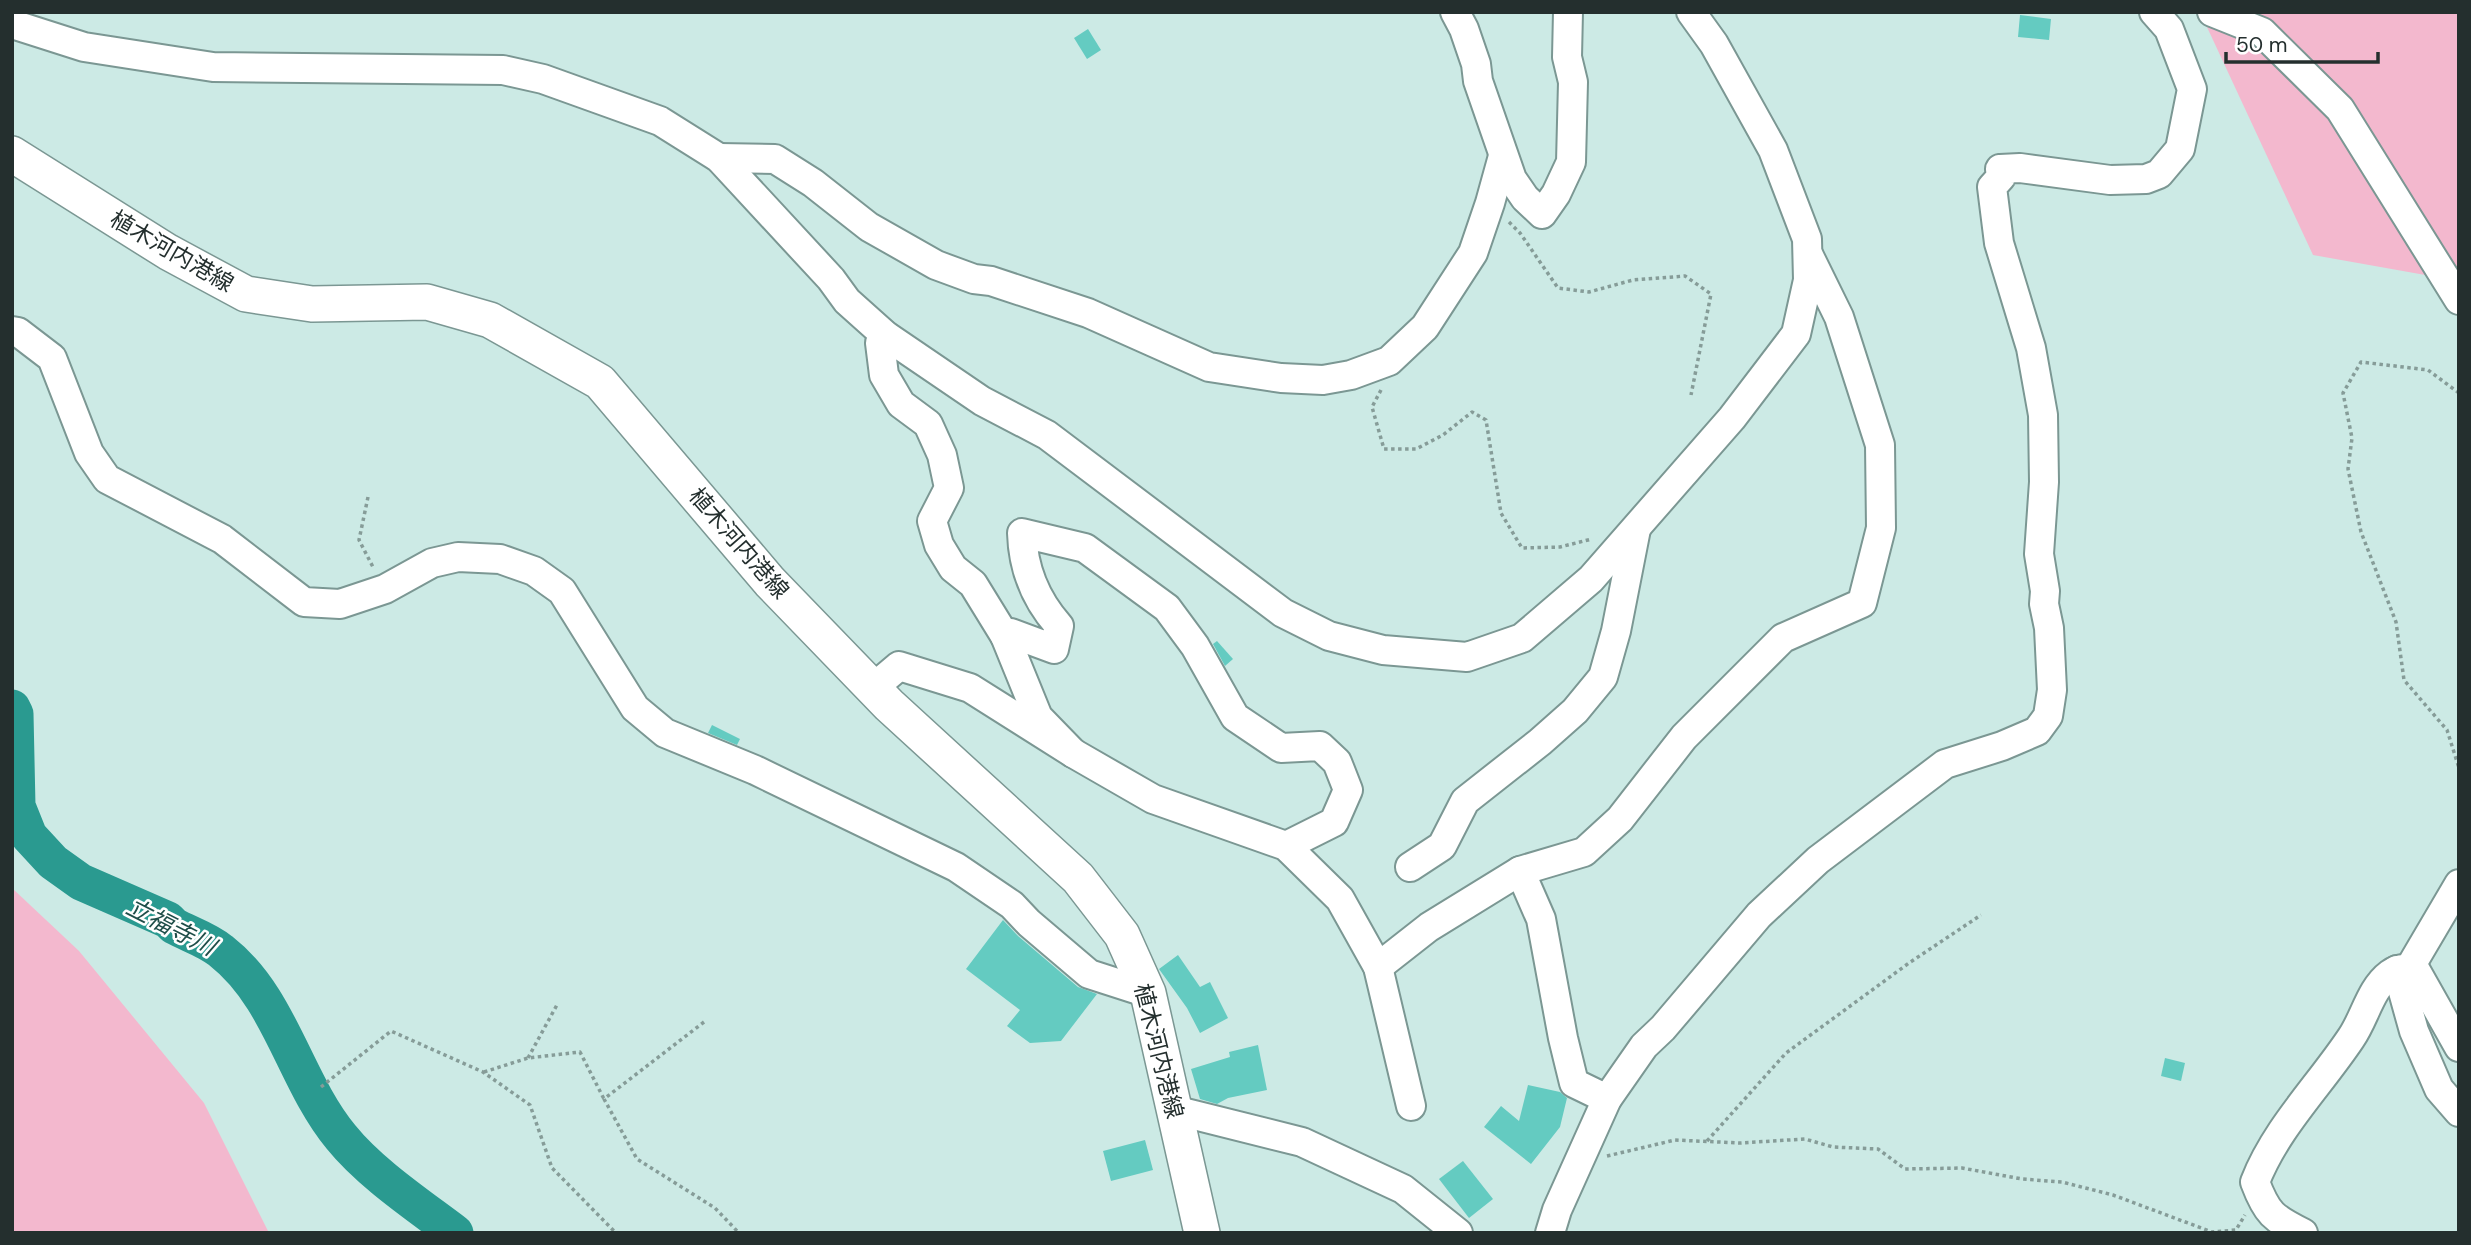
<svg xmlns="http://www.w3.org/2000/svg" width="2471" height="1245" font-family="'DM Sans','Noto Sans JP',sans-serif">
	<rect width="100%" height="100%" fill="#cceae5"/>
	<g fill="#f3b8ce">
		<path d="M 2200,12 L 2459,12 L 2459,281 L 2313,255 Z"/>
		<path d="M 12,888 L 79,951 L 204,1103 L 269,1233 L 12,1233 Z"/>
	</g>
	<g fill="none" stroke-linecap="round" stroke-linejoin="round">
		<path stroke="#2a9a90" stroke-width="37" d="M 12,708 L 15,714 L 17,806 L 29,836 L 53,862 L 81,882 L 168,920 L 174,926 C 189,934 208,940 221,951 C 281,998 294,1080 341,1137 C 370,1173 418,1205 455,1233"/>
	</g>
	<g fill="#64cbc1">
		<path d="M 2020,15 L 2051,19 L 2049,40 L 2018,37 Z"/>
		<path d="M 1088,29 L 1101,50 L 1087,59 L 1074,38 Z"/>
		<path d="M 1217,641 L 1233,659 L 1225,666 L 1213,644 Z"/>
		<path d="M 712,725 L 740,739 L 737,745 L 708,733 Z"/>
		<path d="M 1003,920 L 1018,936 L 1078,987 L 1097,994 L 1061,1041 L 1030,1043 L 1007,1026 L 1020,1010 L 966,969 Z"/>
		<path d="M 1178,955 L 1200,987 L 1210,982 L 1228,1018 L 1200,1033 L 1187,1008 L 1159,969 Z"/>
		<path d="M 1258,1045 L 1267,1090 L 1228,1098 L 1217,1104 L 1200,1099 L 1191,1069 L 1230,1057 L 1229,1052 Z"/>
		<path d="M 2165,1058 L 2185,1063 L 2181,1081 L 2161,1076 Z"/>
		<path d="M 1528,1085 L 1560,1092 L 1567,1098 L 1560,1127 L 1531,1164 L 1484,1127 L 1501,1106 L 1519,1121 Z"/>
		<path d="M 1145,1140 L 1153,1170 L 1111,1181 L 1103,1151 Z"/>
		<path d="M 1463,1161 L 1493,1199 L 1469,1218 L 1439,1179 Z"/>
	</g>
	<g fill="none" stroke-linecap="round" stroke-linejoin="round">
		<defs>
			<g id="minor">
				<path d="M 1455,12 L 1464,29 L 1476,64 L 1478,81 L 1512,179 L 1525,198 L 1542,214 L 1556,194 L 1571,162 L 1573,82 L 1567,57 L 1568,12"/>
				<path d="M 2212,12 L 2262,32 L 2340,109 L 2459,300"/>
				<path d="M 12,24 L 84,47 L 213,67 L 503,70 L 543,79 L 660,121 L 719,158 L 831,279 L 847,301 L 885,335 L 982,401 L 1047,435 L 1283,613 L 1329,636 L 1383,650 L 1467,657 L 1522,638 L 1591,579 L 1732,418 L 1796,334 L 1808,280 L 1807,239 L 1773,150 L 1714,44 L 1691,12"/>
				<path d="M 719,158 L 775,159 L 813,183 L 869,227 L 936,265 L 974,279 L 991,281 L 1088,313 L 1209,367 L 1281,378 L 1323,380 L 1351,375 L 1389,361 L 1425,327 L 1473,253 L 1490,203 L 1503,156"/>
				<path d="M 12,331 L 18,332 L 52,358 L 89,453 L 107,479 L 222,539 L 304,602 L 340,604 L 385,589 L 432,563 L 458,557 L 500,559 L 534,571 L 562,591 L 635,708 L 665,733 L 755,770 L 956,867 L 1012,905 L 1029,923 L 1089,974 L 1148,993"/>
				<path d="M 885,335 L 880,343 L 884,375 L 901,404 L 928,424 L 942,455 L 949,488 L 932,521 L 939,545 L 953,568 L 973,584 L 1005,636"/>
				<path d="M 873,688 L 899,666 L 970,688 L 1073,753 L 1153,799 L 1286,846 L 1340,899 L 1378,967 L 1411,1106"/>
				<path d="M 1073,753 L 1038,717 L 1005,636 L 1011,633 L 1054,649 L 1059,626 C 1035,599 1023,569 1022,533 L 1085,548 L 1167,608 L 1195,646 L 1235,717 L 1281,748 L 1320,746 L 1337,762 L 1348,790 L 1334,822 L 1286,846"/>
				<path d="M 1410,867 L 1442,846 L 1465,801 L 1540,742 L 1575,711 L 1603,677 L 1616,631 L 1636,529"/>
				<path d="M 1520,871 L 1541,919 L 1563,1038 L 1574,1083 L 1607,1099"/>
				<path d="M 1378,967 L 1429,927 L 1520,871 L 1584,852 L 1620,819 L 1684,737 L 1783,638 L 1862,603 L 1881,528 L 1880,445 L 1839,317 L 1809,256"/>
				<path d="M 2409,969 L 2459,884"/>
				<path d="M 2397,970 L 2414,1031 L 2439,1089 L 2459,1112"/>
				<path d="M 1174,1110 L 1302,1142 L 1403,1189 L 1458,1233"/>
				<path d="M 1550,1233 L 1557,1210 L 1607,1099 L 1644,1046 L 1663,1028 L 1759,915 L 1818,860 L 1945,764 L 2002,746 L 2037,731 L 2048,716 L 2052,690 L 2049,628 L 2044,604 L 2045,591 L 2039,554 L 2044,482 L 2043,415 L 2031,348 L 1999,243 L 1992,187 L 2001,177 L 2000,169 L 2020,168 L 2110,180 L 2146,179 L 2159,174 L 2180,149 L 2192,89 L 2169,29 L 2154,12"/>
				<path d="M 2303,1233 C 2273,1218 2267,1214 2255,1182 C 2276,1128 2319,1086 2351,1038 C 2365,1018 2370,989 2390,974 C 2398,968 2407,968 2416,971 L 2459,1047"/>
			</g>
			<path id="major" d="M 12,154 L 168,252 L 246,294 L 312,304 L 427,302 L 490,320 L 600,382 L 770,582 L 889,705 L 1078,878 L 1122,935 L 1148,993 L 1202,1233"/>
		</defs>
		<use href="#minor" stroke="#7b9793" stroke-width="32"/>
		<use href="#major" stroke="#7b9793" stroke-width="38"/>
		<g stroke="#869c98" stroke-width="3.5" stroke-dasharray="3.5 3.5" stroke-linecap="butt">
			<path d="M 1509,222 L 1520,233 L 1558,288 L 1589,292 L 1633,280 L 1685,276 L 1711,294 L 1691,395"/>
			<path d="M 1381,390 L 1372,407 L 1384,449 L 1416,449 L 1443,435 L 1472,412 L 1486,420 L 1501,513 L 1522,548 L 1560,547 L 1592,539"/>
			<path d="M 2459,393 L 2428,370 L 2361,362 L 2343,393 L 2352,438 L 2348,469 L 2361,532 L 2396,622 L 2404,680 L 2447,730 L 2459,768"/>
			<path d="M 368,497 L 359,540 L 374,569"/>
			<path d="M 704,1022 L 604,1099 L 637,1159 L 715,1208 L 739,1233"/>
			<path d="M 528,1058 L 558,1003"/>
			<path d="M 484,1072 L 528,1058 L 580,1052 L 604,1099"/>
			<path d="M 321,1087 L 391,1031 L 483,1072 L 530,1105 L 552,1168 L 616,1233"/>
			<path d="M 1707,1141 L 1786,1053 L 1909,963 L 1981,915"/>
			<path d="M 1607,1156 L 1675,1140 L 1740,1143 L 1805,1139 L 1833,1147 L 1878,1149 L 1905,1169 L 1962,1168 L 2022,1179 L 2062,1182 L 2113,1195 L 2212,1232 L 2236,1230 L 2245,1215"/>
		</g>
		<use href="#minor" stroke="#fff" stroke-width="28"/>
		<use href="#major" stroke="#fff" stroke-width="35"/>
	</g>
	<g text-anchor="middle" stroke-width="5" stroke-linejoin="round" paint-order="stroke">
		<g font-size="23" fill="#242f2e" stroke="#fff">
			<text transform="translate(172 251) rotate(30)" y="8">植木河内港線</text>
			<text transform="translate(739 543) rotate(49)" y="8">植木河内港線</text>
			<text transform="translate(1159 1051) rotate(76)" y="8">植木河内港線</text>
		</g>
		<g font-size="24" font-style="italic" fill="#1f4e49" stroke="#fff">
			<text transform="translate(171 927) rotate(27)" y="8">立福寺川</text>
		</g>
	</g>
	<rect width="2471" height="1245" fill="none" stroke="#242f2e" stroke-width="28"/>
	<path d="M2226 52v10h152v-10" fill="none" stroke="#242f2e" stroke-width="3.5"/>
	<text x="2236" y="52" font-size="21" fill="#242f2e" stroke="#ffffff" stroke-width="5" paint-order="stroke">50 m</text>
</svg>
